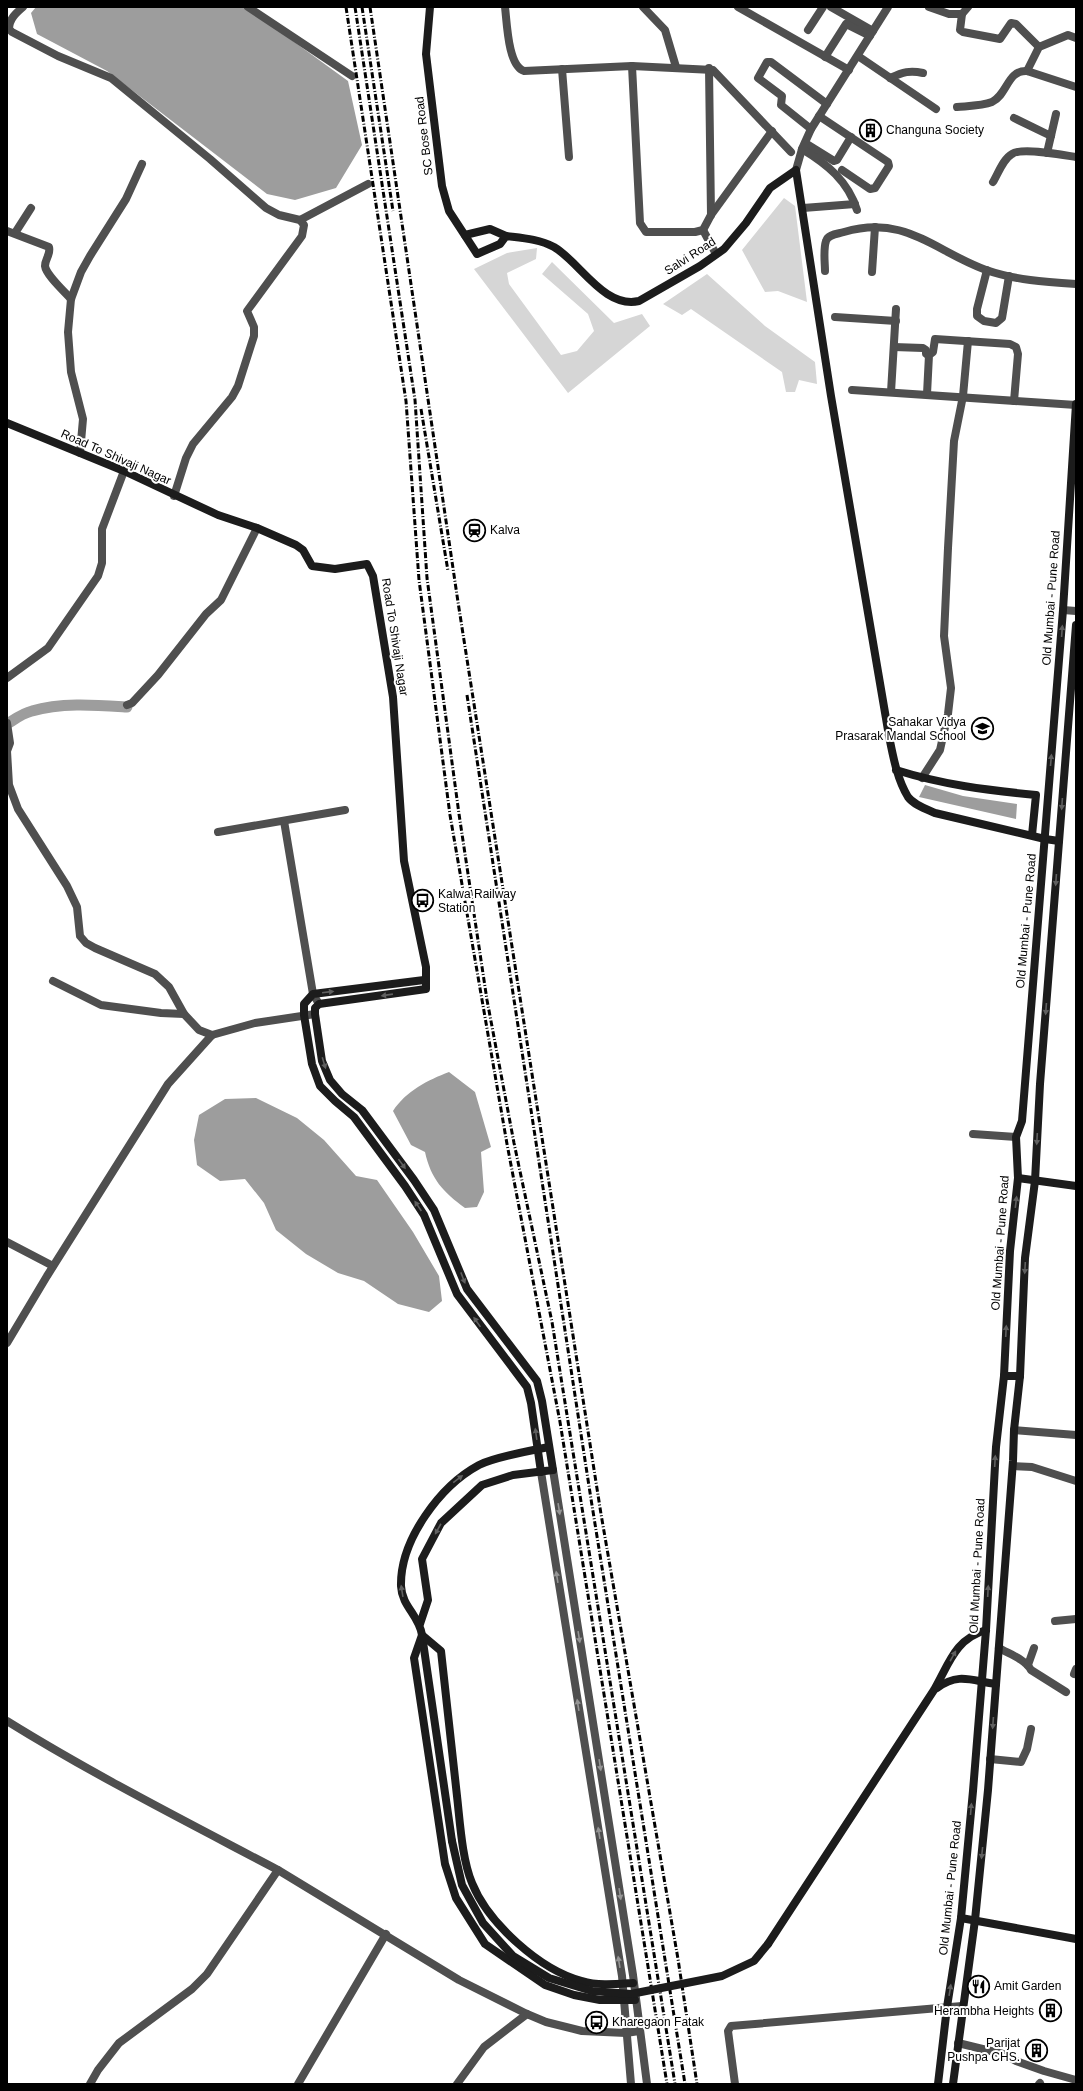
<svg xmlns="http://www.w3.org/2000/svg" width="1083" height="2091" font-family="Helvetica,sans-serif">
	<rect width="100%" height="100%" fill="#fff"/>
	<g fill="#d6d6d6">
		<path d="M 784,198 L 795,206 L 807,302 L 778,291 L 765,292 L 742,250 Z"/>
		<path d="M 537,248 L 536,259 L 507,273 L 509,284 L 561,355 L 577,351 L 594,331 L 588,314 L 542,274 L 552,262 L 614,323 L 642,314 L 650,326 L 568,393 L 474,269 L 507,253 Z"/>
		<path d="M 707,274 L 765,326 L 815,362 L 817,384 L 799,380 L 795,392 L 786,392 L 782,372 L 691,309 L 682,315 L 663,304 Z"/>
	</g>
	<g fill="#9d9d9d">
		<path d="M 36,7 L 246,7 L 348,81 L 362,145 L 336,188 L 295,200 L 267,194 L 107,71 L 37,34 L 31,13 Z"/>
		<path d="M 925,785 L 963,796 L 1017,804 L 1016,819 L 919,797 Z"/>
		<path d="M 449,1072 L 475,1092 L 491,1147 L 481,1152 L 484,1192 L 477,1207 L 465,1208 C 443,1192 431,1179 425,1152 L 411,1145 L 393,1111 C 406,1091 428,1080 449,1072 Z"/>
		<path d="M 256,1098 L 297,1118 L 324,1140 L 356,1176 L 377,1180 L 413,1232 L 439,1276 L 442,1301 L 429,1312 L 398,1304 L 364,1281 L 338,1273 L 306,1254 L 276,1230 L 264,1203 L 245,1179 L 220,1181 L 197,1165 L 194,1140 L 199,1115 L 225,1099 Z"/>
	</g>
	<g fill="none" stroke-linecap="round" stroke-linejoin="round">
		<path stroke="#9d9d9d" stroke-width="11" d="M 7,724 C 15,719 23,713 32,711 C 61,702 97,705 127,707"/>
		<g stroke="#4f4f4f" stroke-width="8">
			<path d="M 23,7 C 16,13 9,19 9,29 L 12,32 L 58,56 L 111,78 L 210,159 L 266,208 L 279,215 L 300,220 L 304,225 L 302,236 L 247,311 L 254,327 L 254,336 L 238,386 L 232,397 L 193,444 L 186,458 L 174,496"/>
			<path d="M 248,7 L 352,76"/>
			<path d="M 505,7 C 507,23 508,66 524,71 L 632,66 L 640,223 L 646,232 L 695,232 L 703,230 L 711,215 L 772,131"/>
			<path d="M 643,7 L 665,30 L 676,67"/>
			<path d="M 738,7 L 849,70"/>
			<path d="M 831,7 L 873,31"/>
			<path d="M 929,7 L 949,14 L 962,14 L 968,7"/>
			<path d="M 962,14 L 960,30 L 963,32 L 1000,39 L 1011,23 L 1016,24 L 1039,47"/>
			<path d="M 808,30 L 823,7"/>
			<path d="M 858,56 L 936,109"/>
			<path d="M 825,57 L 846,24 L 870,36"/>
			<path d="M 632,66 L 713,70 L 791,152"/>
			<path d="M 709,68 L 711,215"/>
			<path d="M 562,69 L 569,157"/>
			<path d="M 1027,71 L 1039,47 L 1068,35 L 1076,38"/>
			<path d="M 890,78 C 903,72 910,70 923,73"/>
			<path d="M 957,107 C 967,106 982,106 992,102 C 1008,94 1007,70 1027,71 L 1076,87"/>
			<path d="M 819,116 L 888,162 L 889,166 L 875,188 L 870,189 L 842,170"/>
			<path d="M 1014,118 L 1051,136"/>
			<path d="M 811,129 L 781,105 L 782,96 L 758,78 L 767,62 L 771,62 L 827,104"/>
			<path d="M 805,143 L 834,161 L 837,160 L 851,137"/>
			<path d="M 802,149 C 827,164 848,181 857,210"/>
			<path d="M 1047,153 L 1056,114"/>
			<path d="M 796,170 L 802,149 L 811,129 L 888,7"/>
			<path d="M 993,182 C 998,174 1003,159 1012,154 C 1021,147 1063,155 1076,157"/>
			<path d="M 803,208 L 855,204"/>
			<path d="M 300,220 L 368,184"/>
			<path d="M 703,230 L 716,254"/>
			<path d="M 7,231 L 49,247 C 51,254 45,259 45,266 C 46,275 65,292 71,299"/>
			<path d="M 15,233 L 31,208"/>
			<path d="M 987,270 L 977,309 L 977,316 L 984,321 L 996,323 L 1002,318 L 1009,276"/>
			<path d="M 825,271 C 825,263 823,250 826,241 C 828,234 838,234 844,232 C 905,214 934,251 986,270 C 1015,280 1045,282 1076,284"/>
			<path d="M 872,272 L 875,227"/>
			<path d="M 835,317 L 896,321"/>
			<path d="M 894,347 L 923,348 L 926,350 L 926,354 L 929,355"/>
			<path d="M 852,390 L 1076,405"/>
			<path d="M 891,392 L 896,309"/>
			<path d="M 927,394 L 929,355 L 933,352 L 935,339 L 1010,344 L 1016,347 L 1018,354 L 1014,401"/>
			<path d="M 80,453 L 83,419 L 71,372 L 68,332 L 71,299 L 81,272 L 90,256 L 126,199 L 142,164"/>
			<path d="M 1063,610 L 1076,611"/>
			<path d="M 7,678 L 48,648 L 98,576 L 102,563 L 102,529 L 124,471"/>
			<path d="M 127,705 L 132,703 L 158,675 L 206,614 L 221,600 L 257,528"/>
			<path d="M 7,723 L 10,743 L 7,751 L 9,785 L 18,809 L 67,886 L 77,907 L 80,936 L 86,943 L 95,948 L 155,974 L 169,987 L 184,1014"/>
			<path d="M 922,778 L 940,750 L 948,714 L 951,688 L 944,636 L 948,548 L 954,441 L 963,396 L 968,341"/>
			<path d="M 284,821 L 313,994 L 319,1004"/>
			<path d="M 218,832 L 345,810"/>
			<path d="M 53,981 L 101,1005 L 161,1013 L 184,1014 L 199,1030 L 212,1035"/>
			<path d="M 973,1134 L 1016,1137"/>
			<path d="M 7,1242 L 53,1266"/>
			<path d="M 7,1343 L 47,1276 L 168,1084 L 212,1035 L 255,1023 L 315,1014"/>
			<path d="M 1014,1430 L 1076,1435"/>
			<path d="M 1013,1466 L 1032,1467 L 1076,1481"/>
			<path d="M 553,1470 L 633,1975 L 647,2084"/>
			<path d="M 541,1472 L 622,1976 L 631,2084"/>
			<path d="M 1055,1621 L 1076,1619"/>
			<path d="M 999,1648 C 1009,1654 1025,1659 1031,1670 L 1066,1692"/>
			<path d="M 1028,1665 L 1034,1648"/>
			<path d="M 1074,1674 L 1076,1669"/>
			<path d="M 7,1721 C 94,1775 187,1822 278,1870"/>
			<path d="M 990,1759 L 1021,1762 L 1027,1749 L 1031,1729"/>
			<path d="M 958,2043 L 1003,2054 L 1016,2061 L 1044,2071 L 1076,2080"/>
			<path d="M 90,2084 L 98,2070 L 119,2043 L 192,1989 L 207,1974 L 278,1870 L 459,1980 L 527,2014 L 546,2022 L 582,2031 L 626,2033 L 639,2031"/>
			<path d="M 298,2084 L 386,1934"/>
			<path d="M 457,2084 L 484,2047 L 527,2014"/>
			<path d="M 735,2084 L 728,2031 L 731,2026 L 962,2006"/>
			<path d="M 1039,2084 L 1040,2083"/>
		</g>
		<g stroke="#1c1c1c" stroke-width="8">
			<path d="M 430,7 L 426,54 L 442,186 L 449,211 L 477,254 L 500,244 L 506,236 C 522,238 539,239 554,247 C 580,262 604,309 639,301 L 700,266 L 724,249 L 746,223 L 770,188 L 796,170 L 831,396 L 889,736 C 893,756 897,779 908,797 C 914,805 926,809 935,813 L 1045,839 L 1059,841"/>
			<path d="M 465,235 L 490,229 L 506,236"/>
			<path d="M 7,423 L 124,471 L 218,515 L 257,528 L 296,545 L 303,550 L 312,566 L 335,569 L 367,564 L 373,576 L 393,697 L 404,861 L 426,967 L 426,989 L 319,1004 L 315,1008 L 315,1014 L 322,1061 L 330,1080 L 342,1094 L 362,1110 L 414,1180 L 434,1210 L 467,1289 L 537,1381 L 542,1401 L 553,1470 L 513,1475 L 482,1485 L 441,1523 L 422,1559 L 428,1600 L 420,1624"/>
			<path d="M 896,770 C 944,785 986,790 1036,795 L 1032,835"/>
			<path d="M 424,980 L 313,994 L 304,1004 L 304,1015 L 312,1064 L 320,1086 L 335,1101 L 354,1117 L 405,1186 L 424,1215 L 457,1294 L 527,1387 L 531,1403 L 541,1472"/>
			<path d="M 1018,1178 L 1076,1186"/>
			<path d="M 1004,1376 L 1020,1376"/>
			<path d="M 937,1688 C 959,1672 972,1681 996,1684"/>
			<path d="M 452,1841 L 422,1635 C 419,1615 402,1607 401,1586 C 400,1540 440,1486 479,1465 C 493,1458 533,1450 549,1447"/>
			<path d="M 961,1918 L 1076,1939"/>
			<path d="M 768,1944 L 934,1690 C 949,1664 955,1639 986,1630"/>
			<path d="M 633,1983 C 617,1984 598,1986 582,1981 C 540,1970 488,1923 472,1883 C 462,1859 460,1822 457,1796 C 452,1748 446,1699 441,1651 L 422,1635 L 414,1658 L 445,1864 L 456,1898 L 485,1944 L 545,1985 L 574,1995 L 600,2000 L 635,2000"/>
			<path d="M 938,2084 L 947,2007 L 961,1918 L 973,1791 L 986,1630 L 996,1447 L 1004,1376 L 1010,1251 L 1018,1178 L 1016,1137 L 1022,1121 L 1063,610 L 1076,404"/>
			<path d="M 953,2084 L 975,1920 L 988,1790 L 1013,1461 L 1014,1430 L 1020,1376 L 1025,1258 L 1035,1181 L 1040,1084 L 1076,625"/>
		</g>
		<g stroke="#000" stroke-width="3" stroke-dasharray="6 2 1 2" stroke-linecap="butt">
			<path d="M 346,7 L 406,401 L 419,580 L 450,815 L 507,1144 L 560,1422 L 667,2084"/>
			<path d="M 355,7 L 415,400 L 427,578 L 459,814 L 487,1000 L 514,1143 L 552,1322 L 675,2084"/>
			<path d="M 362,7 L 393,211"/>
			<path d="M 370,7 L 458,602 L 601,1514 L 678,1959 L 697,2084"/>
			<path d="M 421,409 L 448,571"/>
			<path d="M 467,695 L 591,1499 L 685,2084"/>
		</g>
		<path stroke="#1c1c1c" stroke-width="8" d="M 452,1841 L 462,1885 L 483,1923 L 513,1956 L 549,1978 L 592,1991 L 631,1994 L 722,1976 L 754,1961 L 768,1944"/>
	</g>
	<defs><path id="oneway-solid" d="M-6-.8H1V-3.2L6.5 0L1 3.2V.8H-6Z"/></defs>
	<g fill="#606060">
		<use href="#oneway-solid" transform="translate(1062 631) rotate(-86)"/>
		<use href="#oneway-solid" transform="translate(1051 760) rotate(-85)"/>
		<use href="#oneway-solid" transform="translate(1062 804) rotate(94)"/>
		<use href="#oneway-solid" transform="translate(1056 880) rotate(94)"/>
		<use href="#oneway-solid" transform="translate(328 992) rotate(-7)"/>
		<use href="#oneway-solid" transform="translate(387 995) rotate(172)"/>
		<use href="#oneway-solid" transform="translate(1046 1009) rotate(94)"/>
		<use href="#oneway-solid" transform="translate(324 1063) rotate(73)"/>
		<use href="#oneway-solid" transform="translate(1037 1139) rotate(93)"/>
		<use href="#oneway-solid" transform="translate(402 1164) rotate(54)"/>
		<use href="#oneway-solid" transform="translate(1016 1202) rotate(-83)"/>
		<use href="#oneway-solid" transform="translate(418 1206) rotate(-124)"/>
		<use href="#oneway-solid" transform="translate(1025 1268) rotate(93)"/>
		<use href="#oneway-solid" transform="translate(463 1278) rotate(69)"/>
		<use href="#oneway-solid" transform="translate(477 1322) rotate(-125)"/>
		<use href="#oneway-solid" transform="translate(1006 1331) rotate(-87)"/>
		<use href="#oneway-solid" transform="translate(536 1434) rotate(-98)"/>
		<use href="#oneway-solid" transform="translate(995 1461) rotate(-87)"/>
		<use href="#oneway-solid" transform="translate(458 1479) rotate(-37)"/>
		<use href="#oneway-solid" transform="translate(438 1529) rotate(119)"/>
		<use href="#oneway-solid" transform="translate(402 1591) rotate(-99)"/>
		<use href="#oneway-solid" transform="translate(988 1591) rotate(-87)"/>
		<use href="#oneway-solid" transform="translate(953 1656) rotate(-61)"/>
		<use href="#oneway-solid" transform="translate(993 1723) rotate(94)"/>
		<use href="#oneway-solid" transform="translate(971 1809) rotate(-85)"/>
		<use href="#oneway-solid" transform="translate(982 1853) rotate(96)"/>
		<use href="#oneway-solid" transform="translate(950 1990) rotate(-81)"/>
	</g>
	<g fill="#959595">
		<use href="#oneway-solid" transform="translate(559 1509) rotate(81)"/>
		<use href="#oneway-solid" transform="translate(557 1577) rotate(-99)"/>
		<use href="#oneway-solid" transform="translate(579 1637) rotate(81)"/>
		<use href="#oneway-solid" transform="translate(578 1705) rotate(-99)"/>
		<use href="#oneway-solid" transform="translate(600 1765) rotate(81)"/>
		<use href="#oneway-solid" transform="translate(599 1833) rotate(-99)"/>
		<use href="#oneway-solid" transform="translate(620 1894) rotate(81)"/>
		<use href="#oneway-solid" transform="translate(619 1962) rotate(-99)"/>
	</g>
	<defs>
		<symbol id="building-ring" viewBox="-11 -11 22 22"><circle r="9.5" fill="#fff" stroke="#000" stroke-width="1.5"/><path d="M-4-6H4V6H1V3H-1V6H-4ZM-2.5-4.3h1.7v1.8h-1.7ZM.8-4.3h1.7v1.8H.8ZM-2.5-1h1.7V.8h-1.7ZM.8-1h1.7V.8H.8Z" fill="#000"/></symbol>
		<symbol id="station-ring" viewBox="-11 -11 22 22"><circle r="9.5" fill="#fff" stroke="#000" stroke-width="1.5"/><path d="M-3-6H3Q5-6 5-4V2Q5 4 3 4L4.5 6H3L1.5 4h-3L-3 6H-4.5L-3 4Q-5 4-5 2V-4Q-5-6-3-6ZM-3.5-4v3h7v-3ZM-3.5 1v1.5H-2V1ZM2 1v1.5H3.5V1Z" fill="#000"/></symbol>
		<symbol id="school-ring" viewBox="-11 -11 22 22"><circle r="9.5" fill="#fff" stroke="#000" stroke-width="1.5"/><path d="M0-5L7-2L0 1L-7-2ZM-4 1L0 2.5L4 1V4Q0 6-4 4Z" fill="#000"/></symbol>
		<symbol id="bus-ring" viewBox="-11 -11 22 22"><circle r="9.5" fill="#fff" stroke="#000" stroke-width="1.5"/><path d="M-5-6H5V4H4V6H2V4H-2V6H-4V4H-5ZM-3.5-4V0h7V-4ZM-3.5 1.2v1.5H-2V1.2ZM2 1.2v1.5H3.5V1.2Z" fill="#000"/></symbol>
		<symbol id="restaurant-ring" viewBox="-11 -11 22 22"><circle r="9.5" fill="#fff" stroke="#000" stroke-width="1.5"/><path d="M-5-6h1v4h1v-4h1v4h1v-4h1v5L-1.5 .5V6h-2V.5L-5-1ZM5-6V6H3V1.5H1.5Q1.5-4 5-6Z" fill="#000"/></symbol>
	</defs>
	<g fill-rule="evenodd">
		<use href="#building-ring" x="858" y="118" width="25" height="25"/>
		<use href="#station-ring" x="462" y="518" width="25" height="25"/>
		<use href="#school-ring" x="970" y="716" width="25" height="25"/>
		<use href="#bus-ring" x="410" y="888" width="25" height="25"/>
		<use href="#restaurant-ring" x="966" y="1974" width="25" height="25"/>
		<use href="#building-ring" x="1038" y="1998" width="25" height="25"/>
		<use href="#bus-ring" x="584" y="2010" width="25" height="25"/>
		<use href="#building-ring" x="1024" y="2038" width="25" height="25"/>
	</g>
	<g text-anchor="middle" stroke-width="4" stroke-linejoin="round" paint-order="stroke">
		<g font-size="12" fill="#000" stroke="#fff" text-anchor="start">
			<text x="886" y="134">Changuna Society</text>
			<text x="490" y="534">Kalva</text>
			<text x="966" y="726" text-anchor="end">Sahakar Vidya<tspan x="966" dy="14">Prasarak Mandal School</tspan></text>
			<text x="438" y="898">Kalwa Railway<tspan x="438" dy="14">Station</tspan></text>
			<text x="994" y="1990">Amit Garden</text>
			<text x="1034" y="2015" text-anchor="end">Herambha Heights</text>
			<text x="612" y="2026">Kharegaon Fatak</text>
			<text x="1020" y="2047" text-anchor="end">Parijat<tspan x="1020" dy="14">Pushpa CHS.</tspan></text>
		</g>
		<g font-size="12" fill="#000" stroke="#fff">
			<text transform="translate(424 136) rotate(-97)" y="4">SC Bose Road</text>
			<text transform="translate(690 256) rotate(-33)" y="4">Salvi Road</text>
			<text transform="translate(116 457) rotate(24)" y="4">Road To Shivaji Nagar</text>
			<text transform="translate(1051 598) rotate(-86)" y="4">Old Mumbai - Pune Road</text>
			<text transform="translate(395 637) rotate(81)" y="4">Road To Shivaji Nagar</text>
			<text transform="translate(1026 921) rotate(-85)" y="4">Old Mumbai - Pune Road</text>
			<text transform="translate(1000 1243) rotate(-86)" y="4">Old Mumbai - Pune Road</text>
			<text transform="translate(977 1566) rotate(-87)" y="4">Old Mumbai - Pune Road</text>
			<text transform="translate(950 1888) rotate(-84)" y="4">Old Mumbai - Pune Road</text>
		</g>
	</g>
	<rect width="1083" height="2091" fill="none" stroke="#000000" stroke-width="16"/>
</svg>
